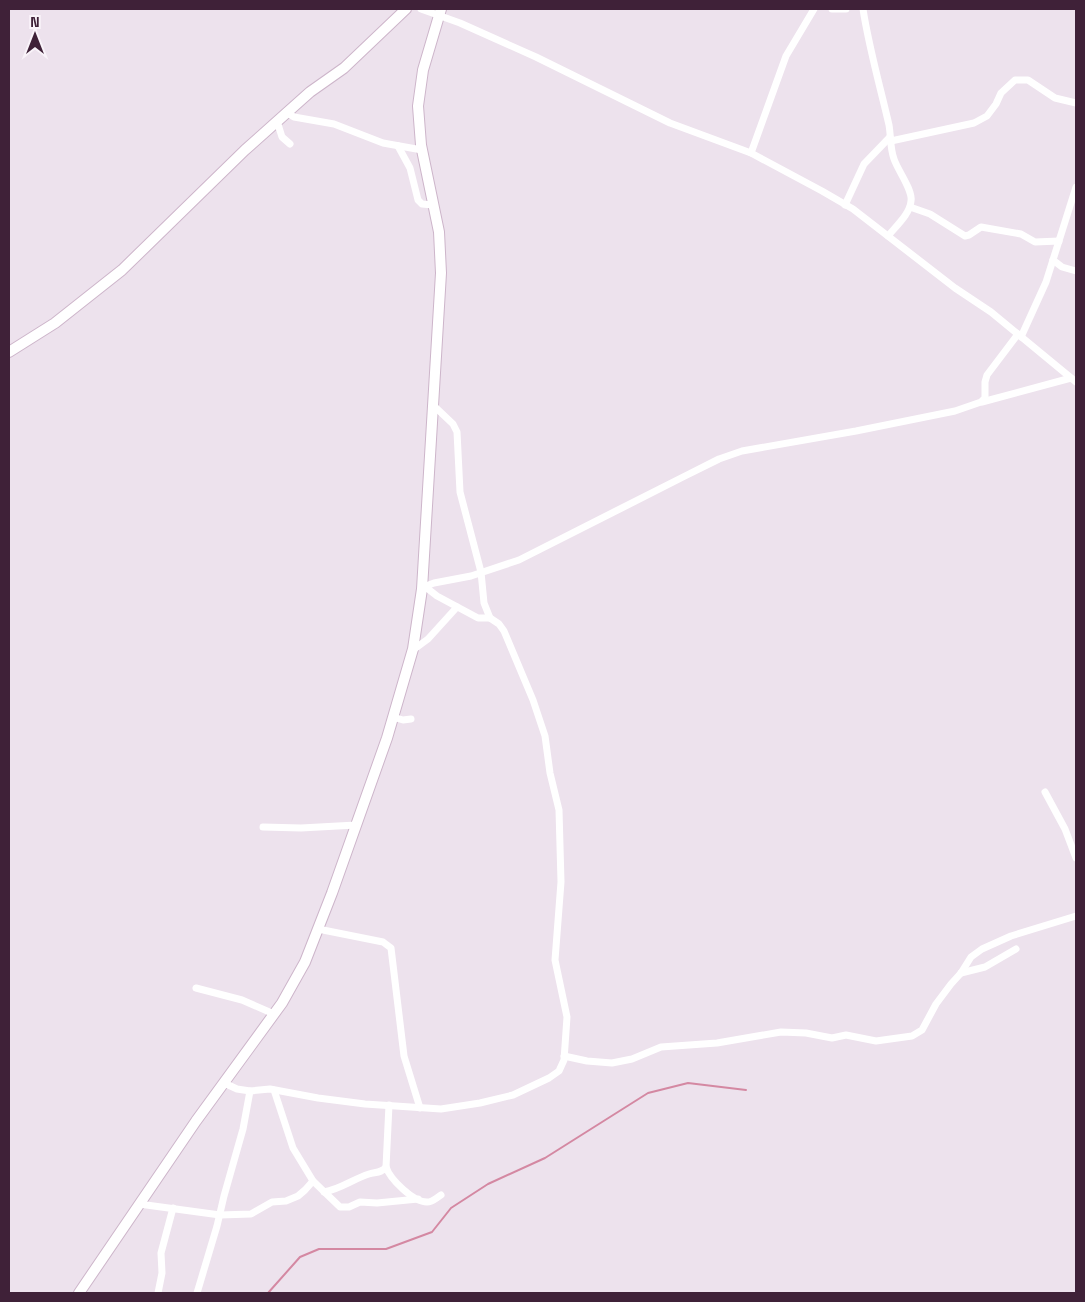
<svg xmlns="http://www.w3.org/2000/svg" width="1085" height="1302" font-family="'Space Grotesk',sans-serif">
	<rect width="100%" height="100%" fill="#ede2ed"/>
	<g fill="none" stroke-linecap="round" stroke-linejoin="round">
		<path stroke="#d488a2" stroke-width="2" d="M 268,1293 L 300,1257 L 319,1249 L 386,1249 L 432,1232 L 451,1208 L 488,1184 L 545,1158 L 648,1093 L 688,1083 L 746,1090"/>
		<defs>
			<g id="secondary">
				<path d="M 9,352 L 55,323 L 122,270 L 245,150 L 310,92 L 344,68 L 406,9"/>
				<path d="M 79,1293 L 196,1121 L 282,1003 L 305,962 L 332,893 L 387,738 L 413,649 L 422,589 L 441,273 L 439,232 L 421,145 L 418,106 L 423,70 L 441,9"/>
			</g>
		</defs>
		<use href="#secondary" stroke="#cdb5ca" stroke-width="12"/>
		<g stroke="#fff" stroke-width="7">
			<path d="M 421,9 L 460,23 L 536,57 L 670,123 L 751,153 L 822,191 L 853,209 L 955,288 L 991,312 L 1076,382"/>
			<path d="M 832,9 L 846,9"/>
			<path d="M 863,9 C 869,48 880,86 889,125 C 891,137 890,148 894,159 C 898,171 913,190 911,201 C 910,214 896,226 888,236"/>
			<path d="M 286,112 L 294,117 L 334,124 L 383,143 L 422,150"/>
			<path d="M 277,121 L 282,137 L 290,144"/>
			<path d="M 891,141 L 974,123 L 987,116 L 996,104 L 1001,93 L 1015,80 L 1028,80 L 1055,98 L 1076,103"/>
			<path d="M 398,146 L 410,168 L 418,200 L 422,204 L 433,205"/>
			<path d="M 751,153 L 786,56 L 814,9"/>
			<path d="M 845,205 L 864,164 L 890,137"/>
			<path d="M 910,207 L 930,214 L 965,236 L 969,235 L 981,227 L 1021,234 L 1035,242 L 1059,241"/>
			<path d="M 1053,260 L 1062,267 L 1076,271"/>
			<path d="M 1021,337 L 1046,282 L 1076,187"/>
			<path d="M 982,402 L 1071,378"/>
			<path d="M 423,585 L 437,596 L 478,618 L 490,618"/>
			<path d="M 426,586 L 434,583 L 471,576 L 519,560 L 685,476 L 719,459 L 742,451 L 856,431 L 955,411 L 981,402 L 985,398 L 985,382 L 987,375 L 1018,334"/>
			<path d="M 413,650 L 428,639 L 457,607"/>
			<path d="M 393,717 L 403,720 L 411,719"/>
			<path d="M 1045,792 L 1065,829 L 1076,858"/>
			<path d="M 263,827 L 301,828 L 356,825"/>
			<path d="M 318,929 L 383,942 L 391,948 L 404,1056 L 420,1108"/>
			<path d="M 961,973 L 985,967 L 1016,949"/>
			<path d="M 196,988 L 242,1000 L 274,1014"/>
			<path d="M 564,1056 L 587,1061 L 612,1063 L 632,1059 L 661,1047 L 717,1043 L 781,1032 L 806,1033 L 832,1038 L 846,1035 L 876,1041 L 912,1036 L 922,1030 L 936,1004 L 951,984 L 961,973 L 971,957 L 982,949 L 1011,936 L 1076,916"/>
			<path d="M 224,1083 L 237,1089 L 250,1091 L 270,1089 L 318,1098 L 365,1104 L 441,1109 L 480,1103 L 513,1095 L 549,1078 L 559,1071 L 564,1060 L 567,1017 L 555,960 L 561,882 L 559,810 L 550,773 L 545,736 L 533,700 L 504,631 L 499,624 L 490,618 L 484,603 L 481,572 L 460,492 L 457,432 L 453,424 L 433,405"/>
			<path d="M 274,1090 L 293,1148 L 313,1181 L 340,1207 L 349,1207 L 360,1202 L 377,1203 L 418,1199"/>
			<path d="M 389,1105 L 386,1167 C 390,1179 413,1202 427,1202 C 433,1202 436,1198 441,1195"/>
			<path d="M 324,1192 C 341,1189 353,1179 369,1174 C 375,1172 382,1173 386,1167"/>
			<path d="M 139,1204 L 220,1215 L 251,1214 L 272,1202 L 286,1201 L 298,1196 L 305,1190 L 313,1181"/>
			<path d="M 158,1293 L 162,1273 L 161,1253 L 173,1208"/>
			<path d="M 197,1293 L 217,1226 L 224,1196 L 243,1129 L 250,1091"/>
		</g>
		<use href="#secondary" stroke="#fff" stroke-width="10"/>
	</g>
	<rect width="1085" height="1302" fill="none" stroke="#3f2138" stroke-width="20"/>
	<g transform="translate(35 35)" stroke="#f9f3f9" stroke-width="4" paint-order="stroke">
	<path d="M0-4L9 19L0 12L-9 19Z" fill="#3f2138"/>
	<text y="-8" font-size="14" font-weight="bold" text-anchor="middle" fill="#3f2138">N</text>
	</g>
</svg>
